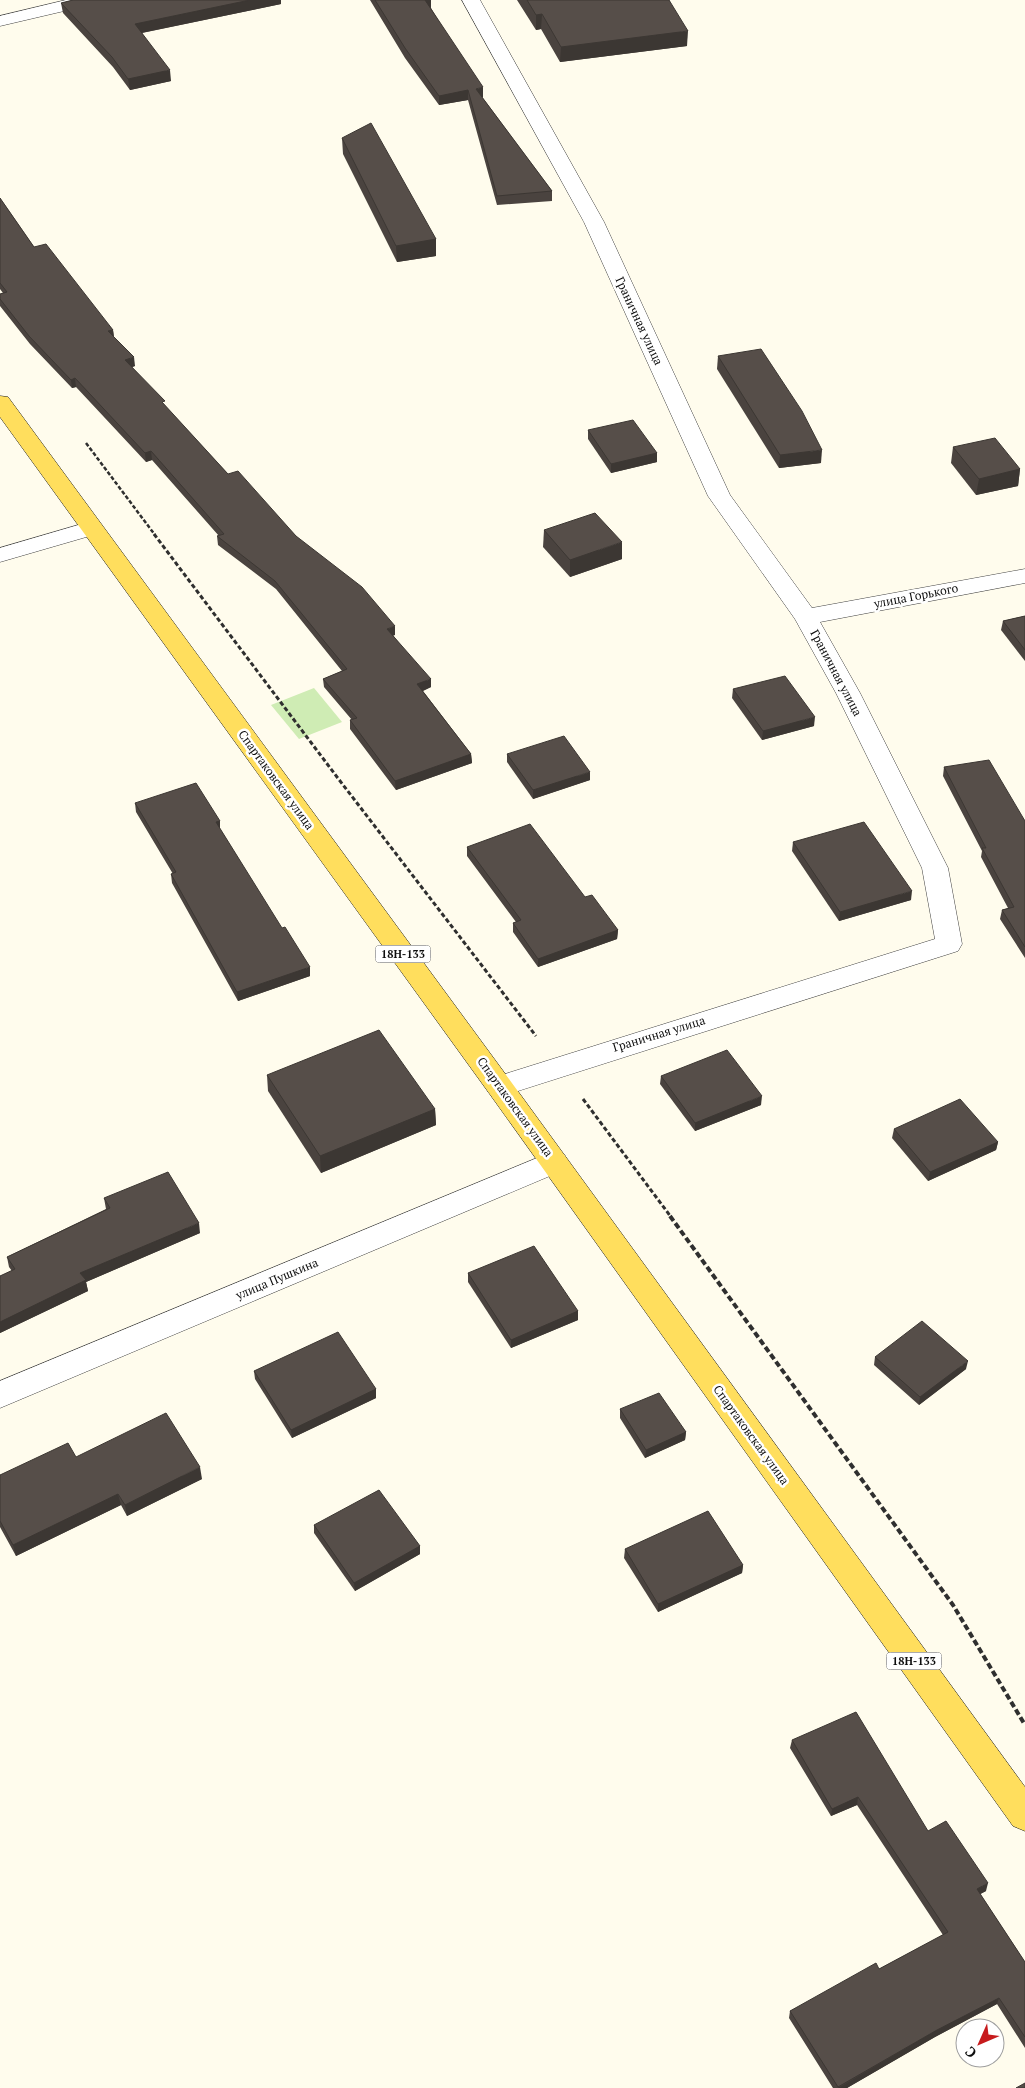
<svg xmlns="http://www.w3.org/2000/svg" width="1025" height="2088" font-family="'PT Serif',serif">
	<rect width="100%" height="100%" fill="#fffced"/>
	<path fill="#cfecb4" d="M 314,688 L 342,722 L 299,739 L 271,705 Z"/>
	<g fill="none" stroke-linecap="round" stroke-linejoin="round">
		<defs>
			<g id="minor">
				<path d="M 66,0 L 97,0 L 94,4 L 0,26 L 0,16 Z"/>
				<path d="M 462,0 L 480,0 L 604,222 L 730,495 L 812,608 L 1025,569 L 1025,583 L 820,622 L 860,693 L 948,868 L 962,944 L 958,951 L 499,1097 L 489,1093 L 485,1086 L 489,1079 L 935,939 L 922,868 L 836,693 L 795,619 L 708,496 L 584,222 Z"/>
				<path d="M 92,521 L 100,523 L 103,528 L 100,533 L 0,562 L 0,548 Z"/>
				<path d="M 554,1151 L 564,1154 L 568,1162 L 564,1170 L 0,1408 L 0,1381 Z"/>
			</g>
			<path id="major" d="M 0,396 L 8,397 L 509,1079 L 1025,1787 L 1025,1831 L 1013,1826 L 489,1093 L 0,417 Z"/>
		</defs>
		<use href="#minor" stroke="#404040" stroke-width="1"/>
		<use href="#major" stroke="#1e1e1e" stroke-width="1"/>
		<path stroke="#2f2f2f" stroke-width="2.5" stroke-dasharray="4 2" stroke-linecap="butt" d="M 86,443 L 155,535"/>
		<g stroke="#2f2f2f" stroke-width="3" stroke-dasharray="4.5 2.5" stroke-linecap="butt">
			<path d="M 154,534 L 337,777 L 536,1036"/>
			<path d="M 583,1099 L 671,1217"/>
		</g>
		<path stroke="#2f2f2f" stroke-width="4" stroke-dasharray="6 3" stroke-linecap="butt" d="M 670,1216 L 953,1605 L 1025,1725"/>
		<use href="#minor" fill="#fff" fill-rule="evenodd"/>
		<use href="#major" fill="#ffde5d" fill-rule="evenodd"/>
	</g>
	<g fill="#4a433f">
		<path d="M 73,0 L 281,0 L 281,4 L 142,33 L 171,81 L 130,90 L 113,67 L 63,13 L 61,3 Z"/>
		<path d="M 370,0 L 431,0 L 431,8 L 483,97 L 482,97 L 552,191 L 552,201 L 497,205 L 468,100 L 439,105 L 405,58 Z"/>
		<path d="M 517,0 L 669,0 L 687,46 L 560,62 L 541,29 L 536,30 Z"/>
		<path d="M 342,138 L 436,239 L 436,256 L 397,262 L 343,154 Z"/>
		<path d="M 0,198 L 34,247 L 113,330 L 114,337 L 135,366 L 132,367 L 166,407 L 228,474 L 296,536 L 395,635 L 393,635 L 431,687 L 423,691 L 471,754 L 472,763 L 396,790 L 350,729 L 350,720 L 352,720 L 324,687 L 323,679 L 342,671 L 276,589 L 218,545 L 217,536 L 219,536 L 152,460 L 146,462 L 76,387 L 72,388 L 30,344 L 0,306 L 0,294 L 3,293 L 0,289 Z"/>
		<path d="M 718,356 L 821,463 L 779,468 L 717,369 Z"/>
		<path d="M 588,430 L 657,453 L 657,462 L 611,473 L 588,439 Z"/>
		<path d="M 953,447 L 1020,469 L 1018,486 L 976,495 L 951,463 Z"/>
		<path d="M 544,530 L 622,559 L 570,577 L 543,547 Z"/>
		<path d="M 1025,616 L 1025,661 L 1001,630 L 1003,621 Z"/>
		<path d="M 733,689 L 814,726 L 762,740 L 732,698 Z"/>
		<path d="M 507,754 L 590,780 L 533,799 L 507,762 Z"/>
		<path d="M 944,767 L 1025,821 L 1025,958 L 1000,919 L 1002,910 L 1008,908 L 981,857 L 982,851 L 943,776 Z"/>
		<path d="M 135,803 L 220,821 L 220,829 L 310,976 L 238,1001 L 172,883 L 171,874 L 173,874 L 136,812 Z"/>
		<path d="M 793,842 L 911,900 L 839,921 L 792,851 Z"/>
		<path d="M 467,847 L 585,897 L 618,930 L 617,939 L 538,967 L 513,932 L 513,923 L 516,922 L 467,856 Z"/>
		<path d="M 267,1075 L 435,1109 L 436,1125 L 321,1173 L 268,1091 Z"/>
		<path d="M 661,1076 L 761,1105 L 695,1131 L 660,1084 Z"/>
		<path d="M 894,1129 L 998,1142 L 996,1150 L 928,1181 L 892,1138 Z"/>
		<path d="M 104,1198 L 200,1233 L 86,1282 L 88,1291 L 0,1333 L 0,1276 L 12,1271 L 9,1267 L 7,1257 L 106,1209 Z"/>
		<path d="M 468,1273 L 578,1311 L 578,1320 L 511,1348 L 468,1282 Z"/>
		<path d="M 875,1357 L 966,1369 L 919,1405 L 874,1365 Z"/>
		<path d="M 254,1371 L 376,1389 L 376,1398 L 292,1438 L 255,1379 Z"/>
		<path d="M 620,1409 L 686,1432 L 685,1440 L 645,1458 L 620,1418 Z"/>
		<path d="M 76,1457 L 202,1479 L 127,1516 L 121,1505 L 16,1556 L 0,1527 L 0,1475 Z"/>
		<path d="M 314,1525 L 420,1546 L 420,1554 L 355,1591 L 314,1533 Z"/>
		<path d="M 625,1549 L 743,1565 L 742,1573 L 658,1612 L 624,1558 Z"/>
		<path d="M 792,1740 L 928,1831 L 986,1891 L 980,1894 L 1025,1962 L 1025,2048 L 997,2004 L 935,2037 L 847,2088 L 833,2088 L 789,2018 L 790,2011 L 879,1969 L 943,1935 L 857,1805 L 831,1816 L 790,1748 Z"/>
	</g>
	<g fill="#3c3733">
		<path d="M 250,0 L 281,0 L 281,4 L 136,34 L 135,24 Z"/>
		<path d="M 425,0 L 431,0 L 431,8 L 425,9 Z"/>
		<path d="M 542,14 L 541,29 L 536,30 L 536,15 Z"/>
		<path d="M 688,31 L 687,46 L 560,62 L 561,47 Z"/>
		<path d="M 170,70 L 171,81 L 130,90 L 128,79 Z"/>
		<path d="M 483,87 L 483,97 L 476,98 L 476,89 Z"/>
		<path d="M 468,90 L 468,100 L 439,105 L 439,96 Z"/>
		<path d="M 436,239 L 436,256 L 397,262 L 396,246 Z"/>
		<path d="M 113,330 L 114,338 L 108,331 Z"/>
		<path d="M 134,357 L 135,366 L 126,369 L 125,360 Z"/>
		<path d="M 75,378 L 76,387 L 72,388 L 71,380 Z"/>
		<path d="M 822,450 L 821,463 L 779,468 L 780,455 Z"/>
		<path d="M 151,451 L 152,460 L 146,462 L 145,453 Z"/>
		<path d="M 657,453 L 657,462 L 611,473 L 611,464 Z"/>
		<path d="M 1020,469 L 1018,486 L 976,495 L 979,479 Z"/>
		<path d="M 622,542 L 622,559 L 570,577 L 570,560 Z"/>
		<path d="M 395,626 L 395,635 L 387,638 L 387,629 Z"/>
		<path d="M 431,679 L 431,687 L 418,693 L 417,684 Z"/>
		<path d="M 815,717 L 814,726 L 762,740 L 763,731 Z"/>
		<path d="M 471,754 L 472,763 L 396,790 L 395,781 Z"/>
		<path d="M 590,772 L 590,780 L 533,799 L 533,790 Z"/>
		<path d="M 220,821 L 220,830 L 216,822 Z"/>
		<path d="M 912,891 L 911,900 L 839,921 L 840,912 Z"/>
		<path d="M 618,930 L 617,939 L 538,967 L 538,959 Z"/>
		<path d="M 310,967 L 310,976 L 238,1001 L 237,992 Z"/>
		<path d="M 762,1096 L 761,1105 L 695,1131 L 695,1123 Z"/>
		<path d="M 435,1109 L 436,1125 L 321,1173 L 320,1156 Z"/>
		<path d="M 998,1142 L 996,1150 L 928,1181 L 930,1172 Z"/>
		<path d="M 199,1223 L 200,1233 L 86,1282 L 88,1291 L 0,1333 L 0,1322 L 80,1273 Z"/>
		<path d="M 578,1311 L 578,1320 L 511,1348 L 511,1340 Z"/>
		<path d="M 968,1361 L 966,1369 L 919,1405 L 920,1397 Z"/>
		<path d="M 376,1389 L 376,1398 L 292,1438 L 291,1430 Z"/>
		<path d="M 686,1432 L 685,1440 L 645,1458 L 646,1450 Z"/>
		<path d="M 200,1467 L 202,1479 L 127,1516 L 125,1505 Z"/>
		<path d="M 118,1494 L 121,1505 L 16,1556 L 13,1545 Z"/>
		<path d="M 420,1546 L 420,1554 L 355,1591 L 354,1583 Z"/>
		<path d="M 743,1565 L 742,1573 L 658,1612 L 658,1604 Z"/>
		<path d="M 858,1797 L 857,1805 L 831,1816 L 832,1809 Z"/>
		<path d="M 988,1883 L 986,1891 L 975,1897 L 977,1889 Z"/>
		<path d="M 999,1998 L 997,2004 L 935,2037 L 847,2088 L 838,2088 L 937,2030 Z"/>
	</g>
	<g fill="#564e49" stroke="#3c3733">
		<path d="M 73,0 L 250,0 L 135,24 L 170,70 L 128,79 L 112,57 L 61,3 Z"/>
		<path d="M 375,0 L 426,0 L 425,0 L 483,87 L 476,89 L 552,191 L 497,196 L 468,90 L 439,96 L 405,48 Z"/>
		<path d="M 527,0 L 669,0 L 688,31 L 561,47 L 542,14 L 536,15 Z"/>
		<path d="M 371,123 L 436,239 L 396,246 L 342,138 Z"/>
		<path d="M 0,198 L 34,247 L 46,244 L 113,330 L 108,331 L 134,357 L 125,360 L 165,401 L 162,402 L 228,474 L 238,471 L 296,536 L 362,587 L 395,626 L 387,629 L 431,679 L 417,684 L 471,754 L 395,781 L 350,720 L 357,718 L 323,679 L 347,669 L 275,581 L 217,536 L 224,534 L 151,451 L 145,453 L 75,378 L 71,380 L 29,336 L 0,299 L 0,294 L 7,292 L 0,283 Z"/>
		<path d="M 761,349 L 802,411 L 822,450 L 780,455 L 718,356 Z"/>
		<path d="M 633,420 L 657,453 L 611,464 L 588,430 Z"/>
		<path d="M 995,438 L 1020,469 L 979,479 L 953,447 Z"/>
		<path d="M 595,513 L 622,542 L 570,560 L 544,530 Z"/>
		<path d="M 1025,616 L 1025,650 L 1003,621 Z"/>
		<path d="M 785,676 L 815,717 L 763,731 L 733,689 Z"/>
		<path d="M 564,736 L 590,772 L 533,790 L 507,754 Z"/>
		<path d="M 989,760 L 1025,821 L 1025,947 L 1002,910 L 1014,907 L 982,848 L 986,848 L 944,767 Z"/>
		<path d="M 196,783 L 220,821 L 216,822 L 282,928 L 285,927 L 310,967 L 237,992 L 171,874 L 176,872 L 135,803 Z"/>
		<path d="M 864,822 L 912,891 L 840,912 L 793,842 Z"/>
		<path d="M 530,824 L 585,897 L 592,895 L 618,930 L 538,959 L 513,923 L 521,920 L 467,847 Z"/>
		<path d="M 379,1030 L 435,1109 L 320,1156 L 267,1075 Z"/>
		<path d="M 727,1050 L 762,1096 L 695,1123 L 661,1076 Z"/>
		<path d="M 960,1099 L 998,1142 L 930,1172 L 894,1129 Z"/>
		<path d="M 168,1172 L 199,1223 L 80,1273 L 86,1280 L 0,1322 L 0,1276 L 15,1269 L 7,1257 L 110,1208 L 104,1198 Z"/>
		<path d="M 534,1246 L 578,1311 L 511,1340 L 468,1273 Z"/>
		<path d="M 922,1321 L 968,1361 L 920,1397 L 875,1357 Z"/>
		<path d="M 338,1332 L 376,1389 L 291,1430 L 254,1371 Z"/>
		<path d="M 659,1393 L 686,1432 L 646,1450 L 620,1409 Z"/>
		<path d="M 166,1413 L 200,1467 L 125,1505 L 118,1494 L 13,1545 L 0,1521 L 0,1475 L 68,1443 L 76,1457 Z"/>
		<path d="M 379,1490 L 420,1546 L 354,1583 L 314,1525 Z"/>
		<path d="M 708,1511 L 743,1565 L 658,1604 L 625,1549 Z"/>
		<path d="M 856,1712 L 928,1831 L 946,1821 L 988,1883 L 977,1889 L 1025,1962 L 1025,2037 L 999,1998 L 937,2030 L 838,2087 L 790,2011 L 876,1963 L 879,1969 L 948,1932 L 858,1797 L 832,1809 L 792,1740 Z"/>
		<path d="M 1025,2083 L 1025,2088 L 1016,2088 Z"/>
	</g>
	<g text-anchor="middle" stroke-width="5" stroke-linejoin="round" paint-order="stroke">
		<g fill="#fff" stroke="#565656" stroke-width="1">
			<rect x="375.5" y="945.5" width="55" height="17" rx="4"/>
			<rect x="886.5" y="1652.5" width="55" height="17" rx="4"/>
		</g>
		<g font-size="11" font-weight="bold" fill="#0d0d0d">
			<text x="403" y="958">18Н-133</text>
			<text x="914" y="1665">18Н-133</text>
		</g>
		<g font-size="12" fill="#0d0d0d" stroke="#fff">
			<text transform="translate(639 321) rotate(65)" y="4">Граничная улица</text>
			<text transform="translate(916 596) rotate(-11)" y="4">улица Горького</text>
			<text transform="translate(836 673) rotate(62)" y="4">Граничная улица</text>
			<text transform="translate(276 780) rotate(54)" y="4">Спартаковская улица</text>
			<text transform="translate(659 1034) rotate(-17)" y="4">Граничная улица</text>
			<text transform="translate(515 1107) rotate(54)" y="4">Спартаковская улица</text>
			<text transform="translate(277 1279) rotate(-23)" y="4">улица Пушкина</text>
			<text transform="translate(751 1435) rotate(54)" y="4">Спартаковская улица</text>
		</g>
	</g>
	<g transform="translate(980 2043) rotate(225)"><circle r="24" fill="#ffffff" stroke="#9e9e9e"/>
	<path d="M0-4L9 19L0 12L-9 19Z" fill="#c71b1d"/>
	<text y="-8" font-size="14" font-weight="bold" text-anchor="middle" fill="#0d0d0d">С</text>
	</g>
</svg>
